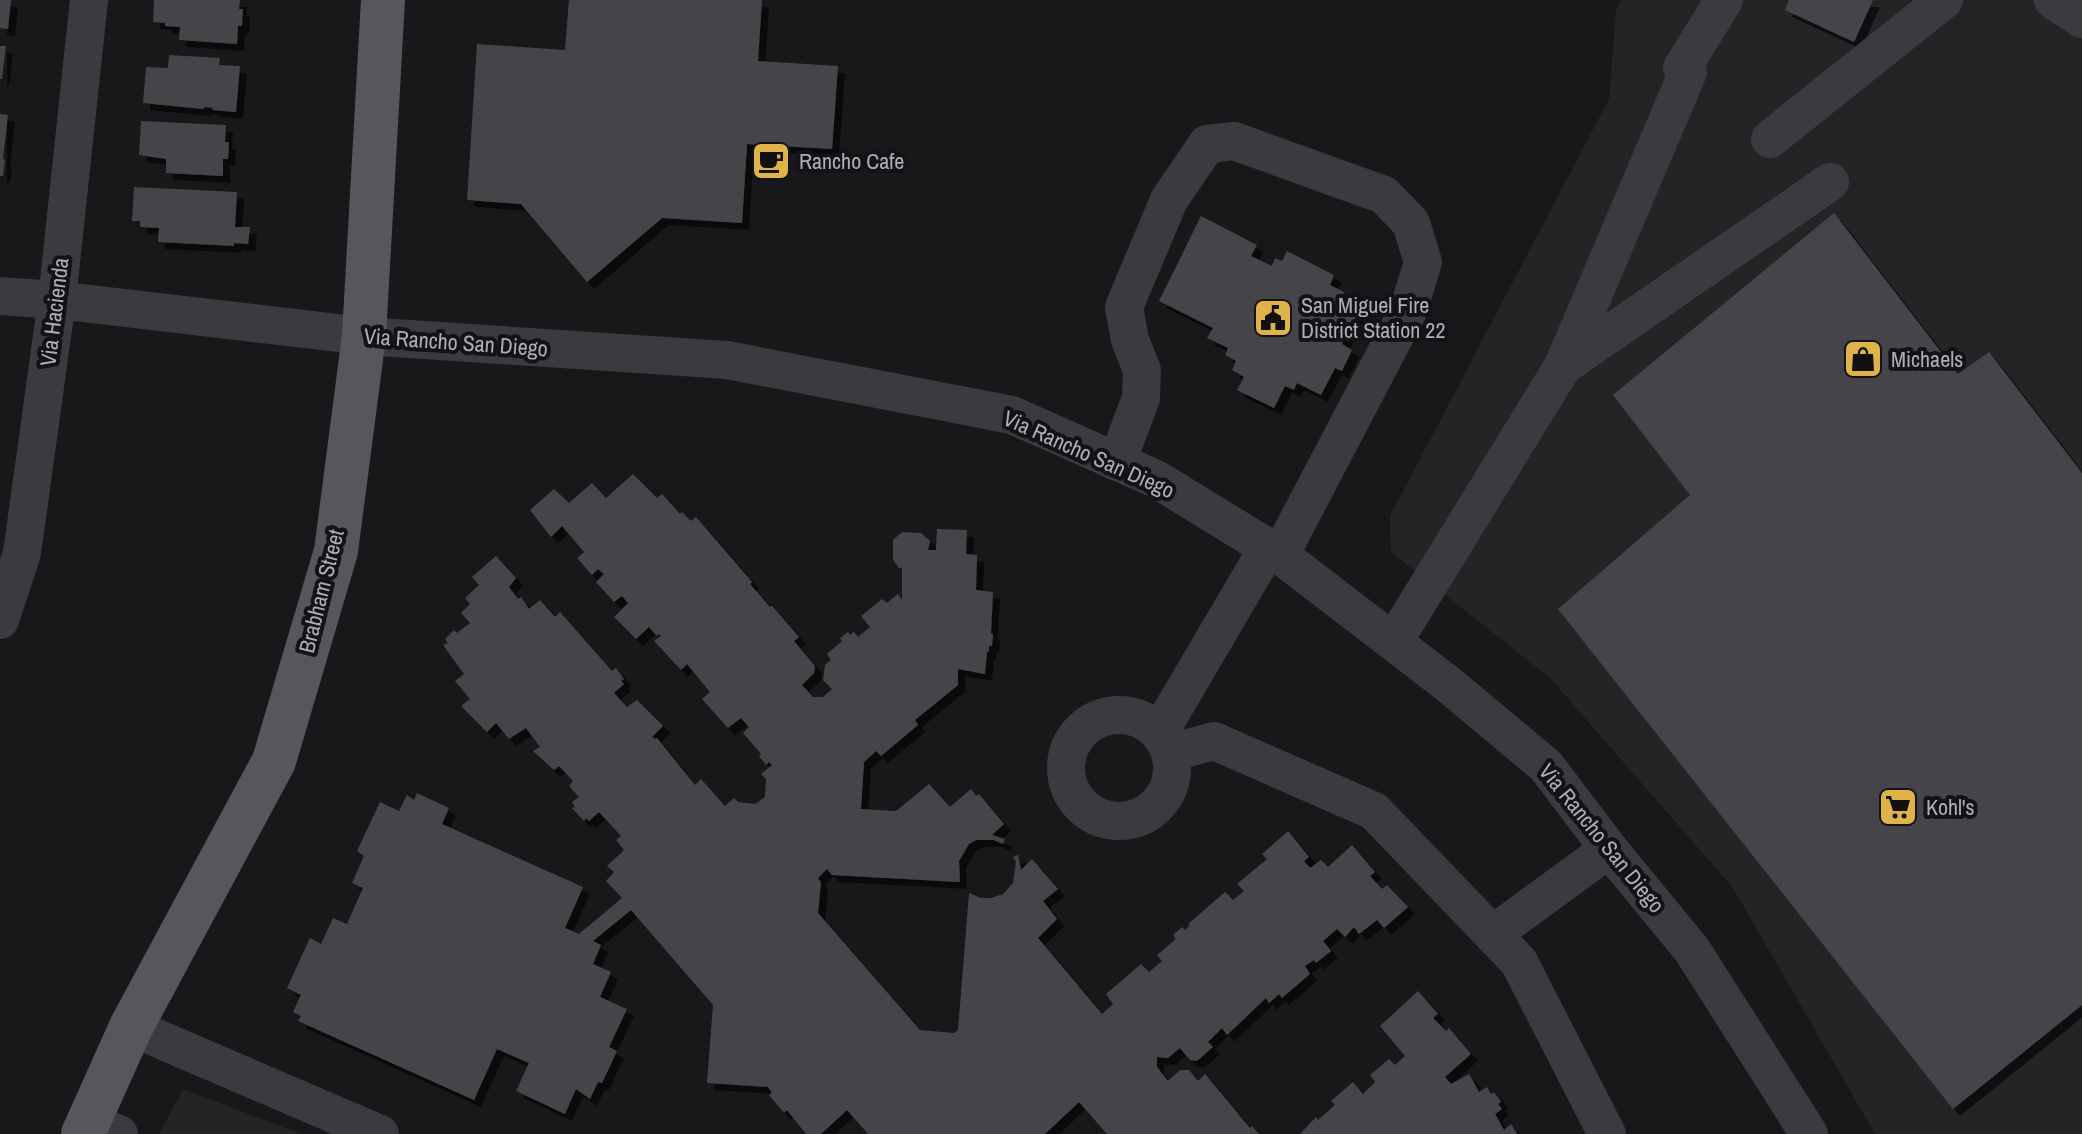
<svg xmlns="http://www.w3.org/2000/svg" width="2082" height="1134" font-family="'Archivo Narrow',sans-serif">
	<defs>
		<filter id="shadow"><feDropShadow dx="7" dy="7" stdDeviation="0" flood-color="#0009"/></filter>
	</defs>
	<rect width="100%" height="100%" fill="#18181a"/>
	<g fill="#242427">
		<path d="M 1621,0 L 2082,0 L 2082,1134 L 1875,1134 L 1733,888 L 1550,678 L 1391,552 L 1390,516 L 1609,99 L 1616,11 Z"/>
		<path d="M 183,1089 L 301,1134 L 159,1134 Z"/>
	</g>
	<g fill="#45454a" filter="url(#shadow)">
		<path d="M 0,0 L 11,0 L 8,29 L 0,28 Z"/>
		<path d="M 154,0 L 240,0 L 239,9 L 243,9 L 242,26 L 238,26 L 237,44 L 179,40 L 180,27 L 165,26 L 165,23 L 153,22 Z"/>
		<path d="M 569,0 L 762,0 L 758,61 L 838,66 L 832,149 L 747,144 L 742,223 L 662,218 L 587,282 L 521,204 L 467,200 L 477,44 L 565,50 Z"/>
		<path d="M 1789,0 L 1873,0 L 1854,42 L 1785,10 Z"/>
		<path d="M 0,46 L 6,46 L 2,79 L 0,79 Z"/>
		<path d="M 169,55 L 220,58 L 219,65 L 240,66 L 236,112 L 212,110 L 213,108 L 205,107 L 203,109 L 143,103 L 146,67 L 168,68 Z"/>
		<path d="M 0,114 L 8,115 L 3,159 L 5,160 L 3,176 L 0,176 Z"/>
		<path d="M 141,121 L 226,125 L 225,142 L 229,142 L 228,159 L 223,159 L 223,176 L 166,173 L 166,159 L 139,155 Z"/>
		<path d="M 134,187 L 237,192 L 235,227 L 250,227 L 248,244 L 234,243 L 234,246 L 158,242 L 159,228 L 140,227 L 140,221 L 132,221 Z"/>
		<path d="M 1834,213 L 1958,374 L 1989,352 L 2082,473 L 2082,1005 L 1953,1109 L 1558,609 L 1690,495 L 1613,395 Z"/>
		<path d="M 1201,216 L 1257,245 L 1251,256 L 1272,266 L 1275,258 L 1282,261 L 1287,251 L 1334,275 L 1330,285 L 1344,292 L 1342,297 L 1361,307 L 1342,344 L 1352,350 L 1342,371 L 1335,368 L 1321,395 L 1297,383 L 1294,390 L 1285,386 L 1274,408 L 1237,390 L 1244,377 L 1232,370 L 1236,361 L 1225,355 L 1228,348 L 1207,338 L 1213,328 L 1159,301 Z"/>
		<path d="M 633,474 L 657,498 L 662,494 L 680,514 L 682,512 L 691,521 L 696,517 L 752,582 L 750,584 L 770,607 L 772,606 L 799,637 L 794,641 L 815,666 L 814,673 L 802,685 L 813,697 L 823,697 L 832,689 L 823,680 L 825,665 L 831,660 L 827,654 L 842,641 L 840,638 L 848,632 L 850,635 L 854,632 L 858,637 L 870,627 L 861,616 L 882,599 L 887,603 L 898,594 L 902,600 L 902,568 L 899,568 L 893,560 L 893,540 L 902,532 L 921,533 L 930,541 L 928,550 L 936,550 L 937,529 L 967,530 L 966,554 L 977,555 L 976,590 L 993,592 L 991,633 L 993,634 L 992,646 L 989,646 L 989,652 L 987,651 L 985,674 L 958,669 L 958,685 L 915,720 L 918,725 L 881,756 L 876,751 L 864,762 L 861,809 L 896,811 L 929,784 L 950,807 L 971,789 L 976,796 L 979,794 L 1004,824 L 992,835 L 1005,839 L 1003,844 L 994,840 L 976,840 L 969,844 L 959,861 L 960,882 L 832,875 L 827,869 L 818,878 L 821,883 L 818,913 L 920,1030 L 954,1033 L 958,1030 L 969,893 L 981,898 L 991,898 L 1003,894 L 1013,883 L 1016,862 L 1013,857 L 1018,855 L 1021,870 L 1032,859 L 1058,889 L 1043,901 L 1057,919 L 1038,938 L 1102,1014 L 1113,1004 L 1106,994 L 1141,964 L 1149,972 L 1162,961 L 1157,955 L 1176,939 L 1173,935 L 1182,927 L 1185,930 L 1190,925 L 1188,924 L 1225,892 L 1233,900 L 1244,891 L 1237,884 L 1267,859 L 1262,854 L 1288,831 L 1309,857 L 1304,861 L 1310,868 L 1321,860 L 1328,867 L 1352,845 L 1375,872 L 1370,876 L 1382,889 L 1387,885 L 1408,907 L 1384,928 L 1377,920 L 1359,934 L 1354,927 L 1345,937 L 1337,929 L 1323,941 L 1331,951 L 1316,963 L 1314,960 L 1305,966 L 1310,974 L 1282,998 L 1279,994 L 1269,1003 L 1266,998 L 1227,1035 L 1222,1028 L 1208,1042 L 1213,1047 L 1197,1061 L 1190,1060 L 1180,1048 L 1168,1058 L 1157,1057 L 1157,1067 L 1168,1081 L 1180,1070 L 1189,1070 L 1198,1081 L 1205,1074 L 1250,1128 L 1252,1126 L 1259,1134 L 1107,1134 L 1079,1102 L 1045,1134 L 868,1134 L 847,1110 L 821,1134 L 806,1134 L 787,1110 L 784,1113 L 769,1095 L 772,1093 L 768,1087 L 707,1083 L 713,1005 L 631,910 L 593,941 L 601,945 L 593,964 L 611,972 L 600,997 L 627,1009 L 609,1047 L 617,1051 L 602,1083 L 598,1082 L 590,1099 L 576,1089 L 565,1114 L 516,1091 L 529,1063 L 497,1049 L 474,1100 L 298,1021 L 301,1016 L 293,1012 L 301,995 L 287,988 L 310,938 L 321,944 L 333,918 L 347,924 L 363,888 L 352,883 L 364,856 L 357,851 L 380,802 L 399,811 L 407,795 L 414,800 L 417,793 L 449,808 L 442,824 L 583,887 L 565,928 L 579,934 L 622,898 L 606,881 L 614,872 L 607,866 L 624,850 L 616,840 L 621,836 L 599,812 L 589,821 L 586,818 L 584,821 L 572,808 L 575,807 L 572,802 L 579,797 L 569,786 L 573,781 L 559,766 L 554,770 L 533,751 L 540,747 L 526,728 L 509,739 L 496,723 L 487,732 L 461,706 L 470,699 L 455,681 L 464,674 L 443,645 L 448,643 L 445,639 L 454,630 L 457,633 L 470,623 L 461,613 L 470,604 L 465,598 L 479,585 L 472,577 L 496,556 L 516,578 L 509,587 L 518,599 L 521,597 L 529,609 L 540,600 L 555,617 L 560,612 L 612,671 L 616,668 L 624,679 L 621,681 L 624,684 L 614,693 L 627,707 L 637,700 L 663,726 L 652,737 L 655,739 L 657,738 L 695,785 L 701,779 L 725,806 L 734,798 L 738,802 L 755,804 L 765,797 L 766,779 L 761,774 L 772,765 L 769,762 L 766,765 L 759,756 L 761,754 L 743,733 L 749,727 L 741,718 L 728,728 L 702,699 L 710,692 L 687,664 L 681,670 L 654,641 L 661,636 L 659,634 L 657,636 L 649,627 L 636,639 L 614,617 L 628,603 L 622,596 L 614,602 L 596,582 L 604,574 L 598,569 L 592,575 L 577,558 L 584,552 L 562,526 L 551,537 L 530,510 L 554,489 L 569,503 L 592,483 L 606,498 Z"/>
		<path d="M 1418,991 L 1438,1014 L 1433,1018 L 1446,1031 L 1449,1028 L 1471,1054 L 1445,1077 L 1451,1084 L 1469,1074 L 1479,1092 L 1487,1087 L 1491,1094 L 1494,1092 L 1501,1102 L 1498,1104 L 1502,1109 L 1495,1114 L 1504,1130 L 1511,1124 L 1517,1134 L 1300,1134 L 1316,1117 L 1318,1120 L 1335,1105 L 1331,1101 L 1353,1082 L 1363,1094 L 1375,1082 L 1370,1075 L 1389,1059 L 1395,1065 L 1405,1056 L 1380,1026 Z"/>
	</g>
	<g fill="none" stroke-linecap="round" stroke-linejoin="round">
		<g stroke="#3a3a3f" stroke-width="38">
			<path d="M 2053,0 L 2082,19"/>
			<path d="M 1682,68 L 1724,0"/>
			<path d="M 1688,72 L 1563,366 L 1830,182"/>
			<path d="M 1770,139 L 1944,0"/>
			<path d="M 0,296 L 57,300 L 364,336 L 727,360 L 1012,415 L 1156,479 L 1280,555 L 1448,684 L 1546,766 L 1609,849 L 1692,950 L 1809,1134"/>
			<path d="M 1117,462 L 1141,398 L 1142,370 L 1130,340 L 1124,307 L 1169,200 L 1207,144 L 1234,141 L 1384,195 L 1411,223 L 1423,262 L 1408,311 L 1280,555"/>
			<path d="M 0,620 L 22,553 L 57,300 L 89,0"/>
			<path d="M 1394,641 L 1563,366"/>
			<circle cx="1119" cy="768" r="53"/>
			<path d="M 1159,733 L 1269,546"/>
			<path d="M 1170,753 L 1214,741 L 1374,811 L 1519,962 L 1607,1134"/>
			<path d="M 1493,934 L 1609,849"/>
			<path d="M 131,1027 L 380,1134"/>
			<path d="M 88,1122 L 119,1134"/>
		</g>
		<path stroke="#56575d" stroke-width="44" d="M 83,1134 L 131,1027 L 274,761 L 336,551 L 364,336 L 383,0"/>
	</g>
	<defs>
		<symbol id="cafe-square" viewBox="-11 -11 22 22"><rect x="-9" y="-9" width="18" height="18" rx="4" fill="#e0b24a" stroke="#131315"/><path d="M-5.5-4.5H6V0H3Q3 3.5 0 3.5H-2.5Q-5.5 3.5-5.5 0ZM3-3.2v2h1.7v-2ZM-6 4.5H4V6H-6Z" fill="#111"/></symbol>
		<symbol id="civic-square" viewBox="-11 -11 22 22"><rect x="-9" y="-9" width="18" height="18" rx="4" fill="#e0b24a" stroke="#131315"/><path d="M-.6-6.5H3V-4.5H.6V-3L4-1V1h2V6H-6V1h2V-1L-.6-3ZM-1.2 2.5V6h2.4V2.5Z" fill="#111"/></symbol>
		<symbol id="shop-square" viewBox="-11 -11 22 22"><rect x="-9" y="-9" width="18" height="18" rx="4" fill="#e0b24a" stroke="#131315"/><path d="M-5-2.5h2.3a2.7 3.5 0 0 1 5.4 0H5L5.5 6h-11ZM-1.5-2.5h3a1.5 2.3 0 0 0-3 0Z" fill="#111"/></symbol>
		<symbol id="supermarket-square" viewBox="-11 -11 22 22"><rect x="-9" y="-9" width="18" height="18" rx="4" fill="#e0b24a" stroke="#131315"/><path d="M-6-5.5h2.5l.6 2H6L4.5 2H-2.5L-4.4-4H-6ZM-1.5 3.2a1.3 1.3 0 1 0 .1 0ZM3 3.2a1.3 1.3 0 1 0 .1 0Z" fill="#111"/></symbol>
	</defs>
	<g fill-rule="evenodd">
		<use href="#cafe-square" x="749" y="139" width="44" height="44"/>
		<use href="#civic-square" x="1251" y="296" width="44" height="44"/>
		<use href="#shop-square" x="1841" y="337" width="44" height="44"/>
		<use href="#supermarket-square" x="1876" y="785" width="44" height="44"/>
	</g>
	<g text-anchor="middle" stroke-width="8" stroke-linejoin="round" paint-order="stroke">
		<g font-size="22" fill="#acafb8" stroke="#131315" text-anchor="start">
			<text x="799" y="169">Rancho Cafe</text>
			<text x="1301" y="313">San Miguel Fire<tspan x="1301" dy="25">District Station 22</tspan></text>
			<text x="1891" y="367">Michaels</text>
			<text x="1926" y="815">Kohl's</text>
		</g>
		<g font-size="22" fill="#acafb8" stroke="#131315">
			<text transform="translate(54 312) rotate(-83)" y="8">Via Hacienda</text>
			<text transform="translate(456 342) rotate(4)" y="8">Via Rancho San Diego</text>
			<text transform="translate(1089 454) rotate(24)" y="8">Via Rancho San Diego</text>
			<text transform="translate(321 591) rotate(-76)" y="8">Brabham Street</text>
			<text transform="translate(1602 838) rotate(51)" y="8">Via Rancho San Diego</text>
		</g>
	</g>
</svg>
